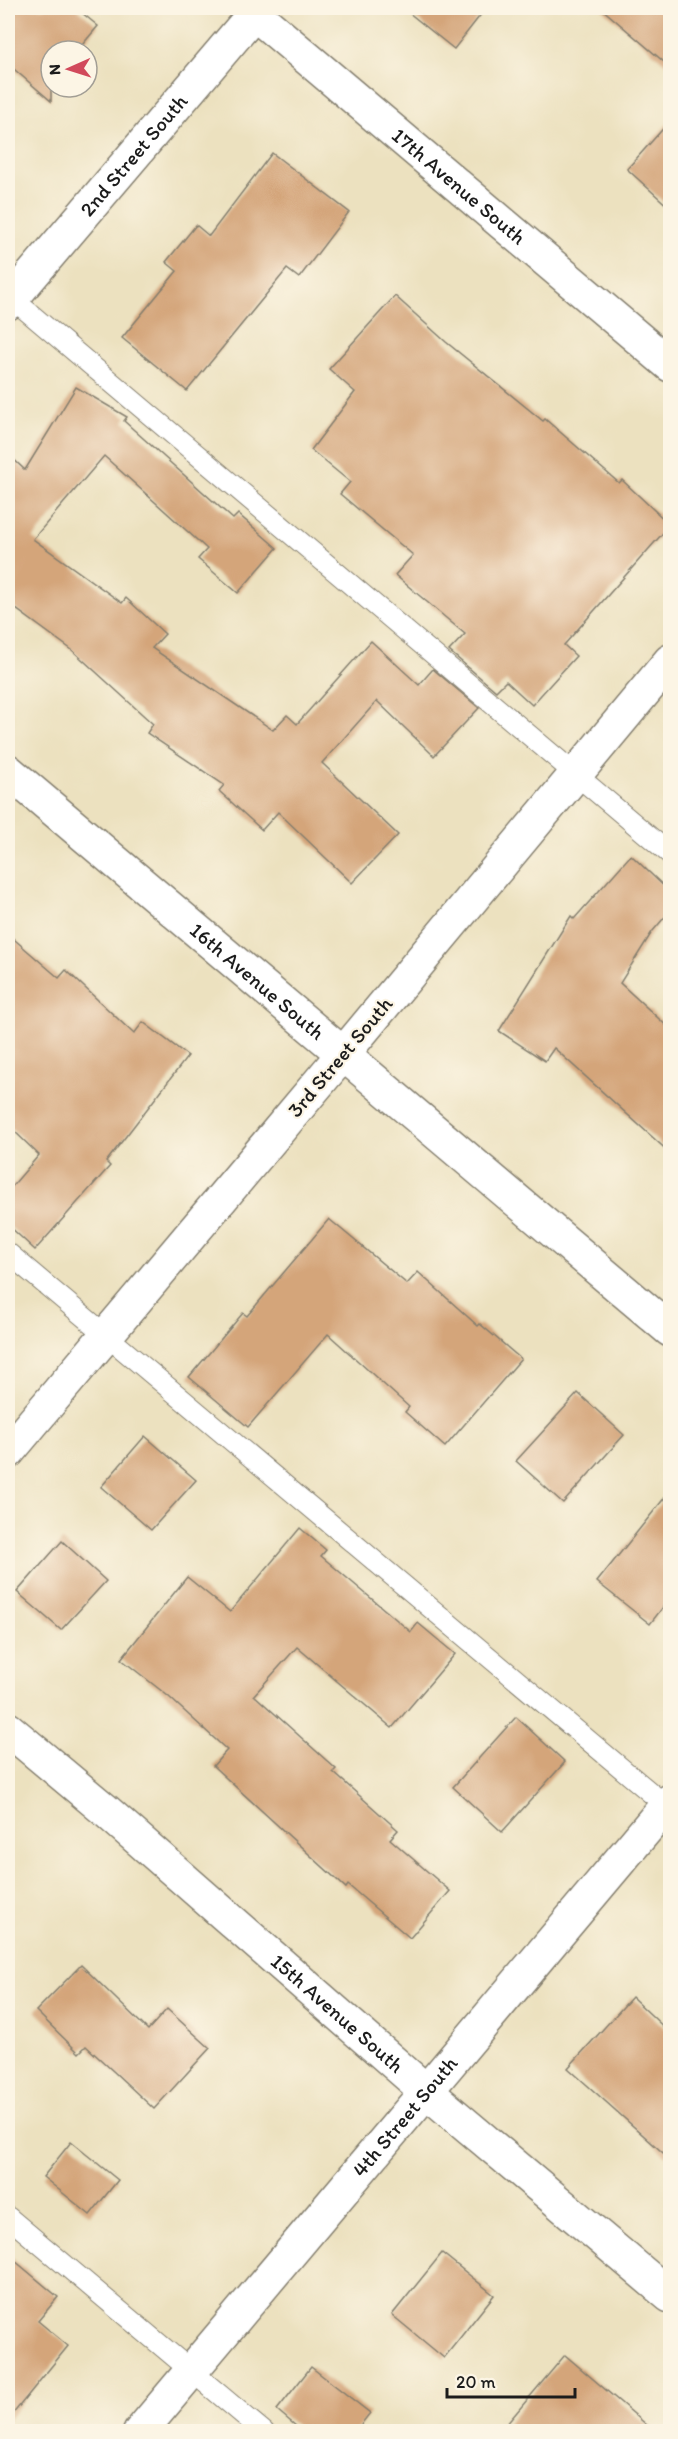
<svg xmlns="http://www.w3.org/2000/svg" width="678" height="2439" font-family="Itim,sans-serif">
	<rect width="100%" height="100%" fill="#fcf5e5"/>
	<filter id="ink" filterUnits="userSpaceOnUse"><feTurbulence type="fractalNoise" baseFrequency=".0167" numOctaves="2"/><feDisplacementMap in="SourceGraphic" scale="12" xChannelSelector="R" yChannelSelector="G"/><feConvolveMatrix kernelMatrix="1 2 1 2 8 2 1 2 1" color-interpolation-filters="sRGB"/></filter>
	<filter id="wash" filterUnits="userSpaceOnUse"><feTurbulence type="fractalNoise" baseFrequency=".008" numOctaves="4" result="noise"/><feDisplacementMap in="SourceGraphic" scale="24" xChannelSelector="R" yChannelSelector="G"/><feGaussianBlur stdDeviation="1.35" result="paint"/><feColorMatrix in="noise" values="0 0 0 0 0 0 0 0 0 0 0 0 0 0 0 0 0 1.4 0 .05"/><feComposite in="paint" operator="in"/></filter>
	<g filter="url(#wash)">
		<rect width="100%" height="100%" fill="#ece1bf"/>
		<g id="blocks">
			<g fill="#d4a57a">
				<path d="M 8,8 L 76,8 L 98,26 L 77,51 L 51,51 L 51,101 L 8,64 Z"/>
				<path d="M 403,8 L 486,8 L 454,49 Z"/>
				<path d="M 601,8 L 670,8 L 670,67 Z"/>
				<path d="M 670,121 L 670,208 L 627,169 Z"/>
				<path d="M 272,153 L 349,212 L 299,278 L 287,269 L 187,391 L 122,338 L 177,271 L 166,262 L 196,225 L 209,236 Z"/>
				<path d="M 395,296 L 446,342 L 543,421 L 545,419 L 619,483 L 622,480 L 670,525 L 564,645 L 576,656 L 532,705 L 506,681 L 496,691 L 449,651 L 465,634 L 395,575 L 413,555 L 340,494 L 350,482 L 311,450 L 355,392 L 329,369 Z"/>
				<path d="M 76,387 L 127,417 L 124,421 L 233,519 L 238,514 L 277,548 L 238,593 L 198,559 L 207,549 L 104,456 L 33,539 L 122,603 L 126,598 L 165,634 L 152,648 L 273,730 L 287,715 L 297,724 L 371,641 L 419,685 L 433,669 L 479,708 L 434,756 L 377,701 L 322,763 L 398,835 L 352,883 L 278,812 L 262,830 L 219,791 L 224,785 L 147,733 L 153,724 L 72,650 L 8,603 L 8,454 L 25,470 Z"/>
				<path d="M 631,855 L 670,892 L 670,911 L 652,932 L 620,983 L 670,1029 L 670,1153 L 554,1048 L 545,1061 L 499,1031 L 571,916 L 574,919 Z"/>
				<path d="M 8,934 L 59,978 L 66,970 L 134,1034 L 143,1022 L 188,1056 L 106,1162 L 110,1166 L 35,1250 L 8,1225 L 8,1191 L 39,1155 L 8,1125 Z"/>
				<path d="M 329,1219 L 407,1284 L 418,1272 L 478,1326 L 480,1324 L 521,1359 L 445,1447 L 405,1412 L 409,1407 L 328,1334 L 248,1427 L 189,1377 L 243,1313 L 247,1316 Z"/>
				<path d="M 578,1393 L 624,1435 L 563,1503 L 516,1461 Z"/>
				<path d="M 145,1436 L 196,1480 L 151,1530 L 101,1487 Z"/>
				<path d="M 670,1491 L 670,1598 L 650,1624 L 597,1582 Z"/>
				<path d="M 300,1528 L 326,1550 L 321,1556 L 411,1632 L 418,1623 L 455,1654 L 392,1728 L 297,1647 L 254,1695 L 336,1769 L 333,1772 L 398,1830 L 390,1839 L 450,1891 L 410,1938 L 348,1885 L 346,1888 L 213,1766 L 227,1750 L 168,1696 L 121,1659 L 187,1577 L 230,1612 Z"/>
				<path d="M 62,1541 L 106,1581 L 61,1630 L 17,1592 Z"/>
				<path d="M 516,1717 L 565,1762 L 502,1832 L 453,1787 Z"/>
				<path d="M 81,1965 L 148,2030 L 167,2009 L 210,2048 L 154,2109 L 86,2046 L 79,2053 L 36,2011 Z"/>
				<path d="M 632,1997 L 670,2033 L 670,2159 L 568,2068 Z"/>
				<path d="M 71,2142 L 118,2180 L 90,2215 L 43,2177 Z"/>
				<path d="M 442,2253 L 494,2295 L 444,2358 L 392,2315 Z"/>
				<path d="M 8,2255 L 58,2297 L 38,2321 L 68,2346 L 8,2420 Z"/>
				<path d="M 565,2355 L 655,2432 L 500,2432 Z"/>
				<path d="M 311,2367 L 370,2413 L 355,2432 L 303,2432 L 277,2410 Z"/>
			</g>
		</g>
	</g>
	<g filter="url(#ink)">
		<use href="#blocks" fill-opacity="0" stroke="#847e6e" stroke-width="1.5"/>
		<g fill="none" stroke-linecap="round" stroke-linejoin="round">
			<defs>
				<g id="lane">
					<path d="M 8,295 L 670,854"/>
					<path d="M 8,1253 L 670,1809"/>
					<path d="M 8,2217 L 264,2432"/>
				</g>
				<g id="street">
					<path id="s1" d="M 248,8 L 670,365"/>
					<path d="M 343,1054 L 670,661"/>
					<path id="s2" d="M 8,1729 L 105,1810 L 426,2091 L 670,2296"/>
					<path id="s3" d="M 140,2432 L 670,1801"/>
				</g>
				<g id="secondary">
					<path id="s4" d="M 8,303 L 259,8"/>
					<path id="s5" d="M 8,771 L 670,1330"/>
					<path d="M 8,1452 L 343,1054"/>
				</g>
			</defs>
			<use href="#lane" stroke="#847e6e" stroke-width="22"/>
			<use href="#street" stroke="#847e6e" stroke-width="36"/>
			<use href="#secondary" stroke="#847e6e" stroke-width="36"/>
			<use href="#lane" stroke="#fff" stroke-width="20"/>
			<use href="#street" stroke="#fff" stroke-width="33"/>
			<use href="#secondary" stroke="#fff" stroke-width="33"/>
		</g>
	</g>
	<g text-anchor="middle" stroke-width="4.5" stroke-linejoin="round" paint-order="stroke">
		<g font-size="21" fill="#1c1c1c" stroke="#fcf5e5">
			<text dy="7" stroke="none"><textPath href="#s4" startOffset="194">2nd Street South</textPath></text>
			<text dy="7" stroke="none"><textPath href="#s1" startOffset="276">17th Avenue South</textPath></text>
			<text dy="7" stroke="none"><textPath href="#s5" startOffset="326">16th Avenue South</textPath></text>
			<text transform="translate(340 1057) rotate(-50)" y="7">3rd Street South</text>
			<text dy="7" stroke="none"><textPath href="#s2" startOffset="435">15th Avenue South</textPath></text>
			<text dy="7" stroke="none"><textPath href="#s3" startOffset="412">4th Street South</textPath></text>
		</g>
	</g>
	<rect width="678" height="2439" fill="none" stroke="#fcf5e5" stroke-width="30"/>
	<g transform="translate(69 69) rotate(267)"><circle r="28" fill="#fcf5e5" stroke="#a29e95" stroke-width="1.5"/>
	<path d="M0-4.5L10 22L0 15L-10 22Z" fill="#d1495b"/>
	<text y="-9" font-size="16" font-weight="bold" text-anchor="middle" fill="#1c1c1c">N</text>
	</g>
	<path d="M447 2388v9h128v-9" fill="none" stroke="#1c1c1c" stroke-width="3"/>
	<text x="456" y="2388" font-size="18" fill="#1c1c1c" stroke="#fcf5e5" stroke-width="4.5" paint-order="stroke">20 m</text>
</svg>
